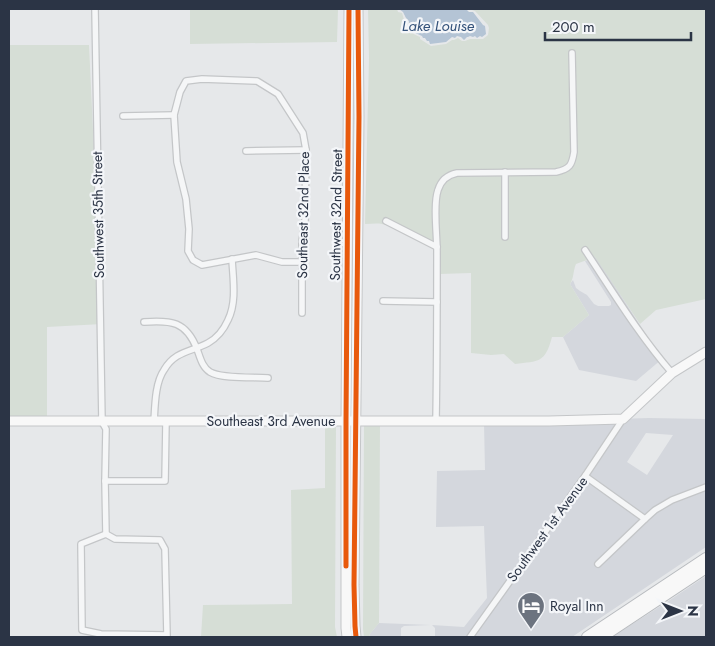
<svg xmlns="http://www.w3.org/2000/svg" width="715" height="646" font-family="Jost,sans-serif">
	<rect width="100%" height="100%" fill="#e6e8ea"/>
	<g fill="#d4d7dd" fill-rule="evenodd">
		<path d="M 596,257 L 662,359 L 636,381 L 579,370 L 563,337 L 589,315 L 570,284 L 573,280 L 576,288 L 580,291 L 587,295 L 594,304 L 598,306 L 609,306 L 611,305 L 611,302 L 585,261 Z"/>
		<path d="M 649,418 L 706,419 L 706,547 L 572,637 L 435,637 L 435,628 L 432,625 L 464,627 L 487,598 L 484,526 L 436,527 L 437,471 L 485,470 L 484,423 ZM 646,433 L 673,435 L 647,475 L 627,462 Z"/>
		<path d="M 706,576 L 706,637 L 612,637 L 667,602 Z"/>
		<path d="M 379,623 L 431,625 L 404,626 L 401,628 L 401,637 L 372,637 L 369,635 Z"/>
	</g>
	<g fill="#d6ded6">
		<path d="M 190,9 L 338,9 L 337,42 L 190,44 Z"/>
		<path d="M 368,9 L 397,9 L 398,12 L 402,13 C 407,28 404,30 420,37 L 420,39 L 431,46 L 446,44 L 452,40 L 454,40 L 458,38 L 462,41 L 465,41 L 470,39 L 483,39 L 488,35 L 489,28 L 488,25 L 475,11 L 469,9 L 706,9 L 706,299 L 656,310 L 640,324 L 595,257 L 576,264 C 573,271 574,278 570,284 L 589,315 L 563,337 L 552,337 C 545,363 539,361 515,364 L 504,354 L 491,355 L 471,353 L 471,273 L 440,274 L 441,246 L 440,246 C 440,232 437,202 440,190 C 443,183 447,179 454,177 L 562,173 L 569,171 L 567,167 L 556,170 L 443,175 L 436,187 L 434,194 L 434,243 L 385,218 L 382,222 L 416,239 C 404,237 395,226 382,224 C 377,223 371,224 365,224 L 369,58 Z"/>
		<path d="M 9,45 L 89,45 L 102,324 L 47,327 L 47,419 L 9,418 Z"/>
		<path d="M 380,423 L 379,623 L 369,635 L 372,637 L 364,637 L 363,629 L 364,424 Z"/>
		<path d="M 336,425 L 335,627 L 337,637 L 201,637 L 203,605 L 292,604 L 291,490 L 325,488 L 325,427 Z"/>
	</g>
	<path fill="#b4c4d5" d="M 399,9 L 466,9 L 469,12 L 473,12 L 483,25 L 485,26 L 486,34 L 482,37 L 480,36 L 477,38 L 475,36 L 473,37 L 470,36 L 468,37 L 467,37 L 464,40 L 461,37 L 457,36 L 455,38 L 452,37 L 446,42 L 430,44 L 429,41 L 427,41 L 425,38 L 423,38 L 422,36 L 409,30 L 409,21 L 406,18 L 403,12 Z"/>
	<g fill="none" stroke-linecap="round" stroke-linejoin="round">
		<defs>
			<g id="minor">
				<path d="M 95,9 L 102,422 L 106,429 L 105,481 L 106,534"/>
				<path d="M 123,116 L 174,115"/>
				<path d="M 246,151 L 306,150"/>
				<path d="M 505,172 L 505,237"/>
				<path d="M 386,221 L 437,247"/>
				<path d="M 585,250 C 613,292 639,335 672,373"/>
				<path d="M 302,262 L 282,262 L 256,255 L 202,265 L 193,260 L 188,251 L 189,229 L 186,199 L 177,162 L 174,115 L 180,92 L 186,81 L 202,79 L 257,81 L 278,94 L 303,133 L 306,150 L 305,221 L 302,241 L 302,313"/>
				<path d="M 383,301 L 437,302"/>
				<path d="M 144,322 C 171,320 186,321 197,349 C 200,357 202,367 210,372 C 222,379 253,377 268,378"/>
				<path d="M 436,420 C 437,364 437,308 437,251 C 437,235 433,204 438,190 C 441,180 447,175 457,173 L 556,172 C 570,169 572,165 574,152 L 572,53"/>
				<path d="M 154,422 C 155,406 155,383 164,370 C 175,351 191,352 208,343 C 217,338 224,329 228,320 C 237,302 233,279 232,259"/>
				<path d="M 585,476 L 645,519"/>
				<path d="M 105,481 L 165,481 L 166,422"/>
				<path d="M 598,564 L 645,519 L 655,510 L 672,500 L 706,487"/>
				<path d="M 167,635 L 101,634 L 82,630 L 81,544 L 106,534 L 115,539 L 160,540 L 165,549 L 167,635 L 167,637"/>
				<path d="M 470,637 L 585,476 L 623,419"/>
			</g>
			<g id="secondary">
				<path d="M 9,421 L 549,421 L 623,419 L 672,373 L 706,352"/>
				<path d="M 347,637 L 346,628 L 346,421 L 349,9"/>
				<path d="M 356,637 L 355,626 L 354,585 L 359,117 L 358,9"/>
			</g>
			<g id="trunk">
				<path d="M 587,637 L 706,558"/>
				<path d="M 602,637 L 706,568"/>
			</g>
		</defs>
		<use href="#minor" stroke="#c4c6c8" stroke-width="8"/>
		<use href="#secondary" stroke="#c4c6c8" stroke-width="11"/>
		<use href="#trunk" stroke="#b8bbbf" stroke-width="12"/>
		<use href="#minor" stroke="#f5f6f7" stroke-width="5.5"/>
		<use href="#secondary" stroke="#f8f8f8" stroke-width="9"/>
		<use href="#trunk" stroke="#f8f8f8" stroke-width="10"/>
		<defs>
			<g id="cycleway">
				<path d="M 346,566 L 346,421 L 349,9"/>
				<path d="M 356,637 L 355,626 L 354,585 L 359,117 L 358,9"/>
			</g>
		</defs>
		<use href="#cycleway" stroke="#f4f6f9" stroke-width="8"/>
		<use href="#cycleway" stroke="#e8590c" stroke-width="5"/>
	</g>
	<defs>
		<symbol id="hotel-pin" viewBox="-11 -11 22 30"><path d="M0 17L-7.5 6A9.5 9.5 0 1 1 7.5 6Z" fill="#6c737f" stroke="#f4f6f9"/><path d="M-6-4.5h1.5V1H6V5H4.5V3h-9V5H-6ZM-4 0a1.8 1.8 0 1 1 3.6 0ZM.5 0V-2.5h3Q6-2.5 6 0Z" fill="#fff"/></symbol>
	</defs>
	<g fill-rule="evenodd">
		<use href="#hotel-pin" x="515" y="590" width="32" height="43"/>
	</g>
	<g text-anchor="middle" stroke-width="4.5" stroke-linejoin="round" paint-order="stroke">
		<g font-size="14" fill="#2b3445" stroke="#f4f6f9">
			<text transform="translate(98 215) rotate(-91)" y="5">Southwest 35th Street</text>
			<text transform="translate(303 215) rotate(-89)" y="5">Southeast 32nd Place</text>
			<text transform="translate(336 215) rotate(-89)" y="5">Southwest 32nd Street</text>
			<text x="271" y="426">Southeast 3rd Avenue</text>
			<text transform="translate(547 529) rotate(-54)" y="5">Southwest 1st Avenue</text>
		</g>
		<g font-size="14" fill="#2b3445" stroke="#f4f6f9" text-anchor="start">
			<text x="550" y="611">Royal Inn</text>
		</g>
		<g font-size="15" font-style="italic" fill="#34527a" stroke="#f4f6f9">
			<text x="438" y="31">Lake Louise</text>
		</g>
	</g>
	<rect width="715" height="646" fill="none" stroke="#2b3445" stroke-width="20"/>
	<g transform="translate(680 611) rotate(90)" stroke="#f4f6f9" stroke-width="4" paint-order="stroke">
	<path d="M0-4L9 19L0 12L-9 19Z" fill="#2b3445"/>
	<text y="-8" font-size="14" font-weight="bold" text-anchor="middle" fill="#2b3445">N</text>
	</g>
	<path d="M545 32v8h146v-8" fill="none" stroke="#2b3445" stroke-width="2.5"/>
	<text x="552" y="32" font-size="15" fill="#2b3445" stroke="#f4f6f9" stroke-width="4" paint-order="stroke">200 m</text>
</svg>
